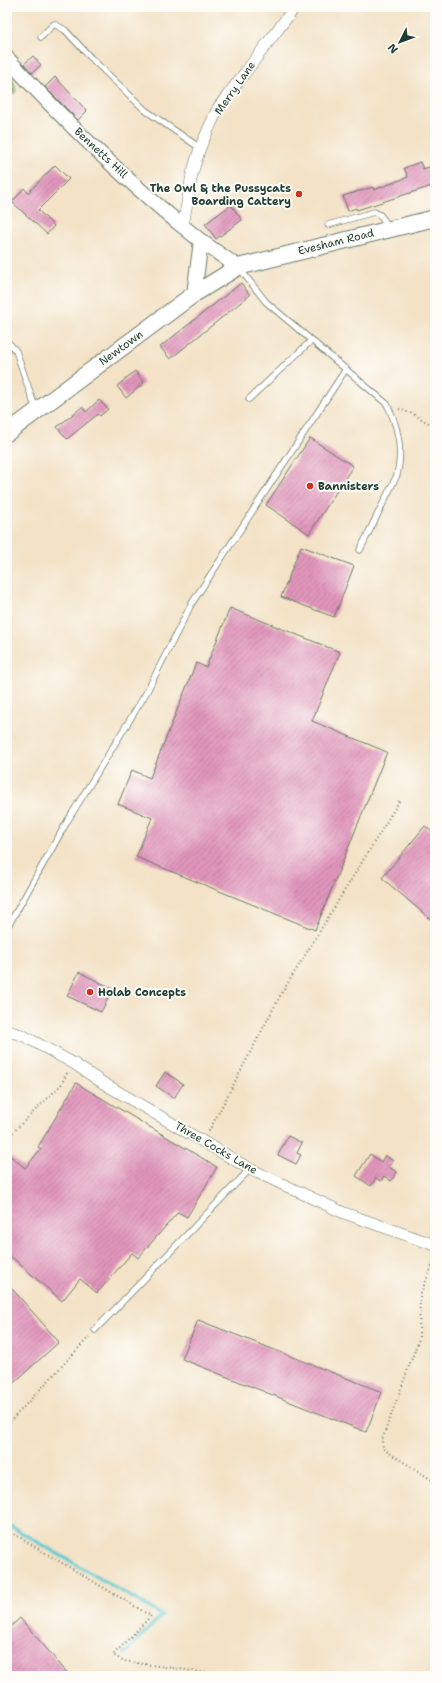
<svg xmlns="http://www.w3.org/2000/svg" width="442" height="1683" font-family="'Shantell Sans',sans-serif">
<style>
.forest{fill:url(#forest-firs);stroke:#4e7249}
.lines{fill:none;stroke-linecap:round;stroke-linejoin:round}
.stream{stroke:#5cc9d1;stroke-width:3.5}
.building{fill:url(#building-hatch)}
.service-casing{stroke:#697767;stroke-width:7}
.minor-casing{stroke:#697767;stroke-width:12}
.tertiary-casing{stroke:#697767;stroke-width:16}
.secondary-casing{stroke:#697767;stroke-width:18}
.path{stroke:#697767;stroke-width:2;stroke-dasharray:1 3;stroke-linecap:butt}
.service{stroke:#fff;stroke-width:5.5}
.minor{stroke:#fff;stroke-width:11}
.tertiary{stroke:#fff;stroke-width:14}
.secondary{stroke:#fff;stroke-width:16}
.poi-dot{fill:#c8321e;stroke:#fdfcf7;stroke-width:1.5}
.labels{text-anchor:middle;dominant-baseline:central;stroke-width:4;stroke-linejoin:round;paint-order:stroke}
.street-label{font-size:11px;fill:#1f3d34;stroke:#fdfcf7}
.poi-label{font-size:11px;font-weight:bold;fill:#1f3d34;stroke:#fdfcf7;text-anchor:start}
</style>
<defs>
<pattern id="forest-firs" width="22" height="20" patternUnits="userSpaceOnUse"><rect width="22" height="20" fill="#7ea65e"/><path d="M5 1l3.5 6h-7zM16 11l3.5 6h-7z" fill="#67884e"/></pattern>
<pattern id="building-hatch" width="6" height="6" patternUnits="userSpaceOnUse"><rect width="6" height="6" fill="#e195bc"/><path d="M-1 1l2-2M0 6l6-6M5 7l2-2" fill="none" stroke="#b67b9a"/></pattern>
</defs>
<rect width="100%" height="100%" fill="#fdfcf7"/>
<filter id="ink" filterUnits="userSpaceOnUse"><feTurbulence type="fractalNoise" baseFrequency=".025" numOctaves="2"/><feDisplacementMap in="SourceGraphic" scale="8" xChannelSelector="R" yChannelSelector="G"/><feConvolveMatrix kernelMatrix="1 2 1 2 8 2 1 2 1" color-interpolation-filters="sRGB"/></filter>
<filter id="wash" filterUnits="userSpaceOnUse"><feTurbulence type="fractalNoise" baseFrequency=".012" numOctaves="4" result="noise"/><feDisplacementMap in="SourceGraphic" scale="16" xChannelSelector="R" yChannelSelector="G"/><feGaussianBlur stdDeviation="0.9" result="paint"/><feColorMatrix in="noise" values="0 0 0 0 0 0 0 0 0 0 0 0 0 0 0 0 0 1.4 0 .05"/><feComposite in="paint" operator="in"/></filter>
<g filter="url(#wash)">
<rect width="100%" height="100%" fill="#f3e2c6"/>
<path class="forest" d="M7,70L13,78L16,92L8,97Z"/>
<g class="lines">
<path class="stream" d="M7,1524L162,1615L124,1654"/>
</g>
<g id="blocks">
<g class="building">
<path d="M33,56L41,65L32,73L24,64Z"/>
<path d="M55,77L87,111L78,120L45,87Z"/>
<path d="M420,162L423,169L435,165V185L357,210L356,208L348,211L343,196L373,187L374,190L408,177L404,168Z"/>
<path d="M55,165L69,179L38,210L54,226L47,234L12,202L24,188L28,193Z"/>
<path d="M231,205L242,220L216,239L205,224Z"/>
<path d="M241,283L250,295L170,359L160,347Z"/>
<path d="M135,371L144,383L126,398L117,386Z"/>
<path d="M99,400L108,409L100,416L98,414L67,439L57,427L82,407L86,412Z"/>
<path d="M310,438L353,466L309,534L266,505Z"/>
<path d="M301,546L354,566L334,617L281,597Z"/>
<path d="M230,608L340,652L312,721L387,752L315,930L136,857L152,818L118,804L132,770L150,778L196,663L206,667Z"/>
<path d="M425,826L435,834V923L382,878Z"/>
<path d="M79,972L113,989L101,1012L67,996Z"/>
<path d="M165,1072L183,1084L174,1098L156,1086Z"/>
<path d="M76,1083L217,1167L187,1217L178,1212L138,1258L132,1253L97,1293L80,1279L62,1301L7,1253V1153L25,1168L41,1149L38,1147Z"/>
<path d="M288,1136L302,1143L297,1153L301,1155L296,1164L278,1155Z"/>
<path d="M370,1154L381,1162L385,1155L393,1161L389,1167L397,1172L391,1181L384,1176L381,1181L376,1178L371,1186L356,1176Z"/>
<path d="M7,1283L59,1342L7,1389Z"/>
<path d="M198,1320L382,1392L366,1432L182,1359Z"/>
<path d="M20,1618L70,1676H7V1630Z"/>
</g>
</g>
</g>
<g filter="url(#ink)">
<use href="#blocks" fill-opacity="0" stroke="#697767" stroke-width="1"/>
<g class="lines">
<g class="service-casing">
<g id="service">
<path d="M41,37L54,24L65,30L91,58L145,110L200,148"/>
<path d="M328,225L374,212L380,215L390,228"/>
<path d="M240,269L266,302L387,404C398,426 403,451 397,475L360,550"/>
<path d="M7,341L16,351L36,410"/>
<path d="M249,399L312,340"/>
<path d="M7,928L68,820L145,695L192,603L346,369"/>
<path d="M95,1330L250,1169"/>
</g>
</g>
<g class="minor-casing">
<g id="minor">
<path d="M183,226L192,174L200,148L218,108L295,7"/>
<path d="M7,1031L22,1035L73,1063L103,1083L250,1169L344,1213L435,1245"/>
</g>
</g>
<g class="tertiary-casing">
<g id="tertiary">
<path d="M7,58C67,124 131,186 201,241L194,294"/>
<path d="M201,241L238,267"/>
</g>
</g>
<g class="secondary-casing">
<path id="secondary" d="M7,433L194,294L238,267L435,218"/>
</g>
<g class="path">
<path d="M399,409L413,414L435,427"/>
<path d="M209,1131L280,996L400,800"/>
<path d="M7,1138L61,1085L67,1073"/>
<path d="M435,1259L420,1295L419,1339L382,1440L383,1449L435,1482"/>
<path d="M7,1425L89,1337"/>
<path d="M7,1530L151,1616L113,1655L124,1661L227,1676"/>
</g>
<use href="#service" class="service"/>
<use href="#minor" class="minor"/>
<use href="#tertiary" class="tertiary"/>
<use href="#secondary" class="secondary"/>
</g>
</g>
<g class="poi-dot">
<circle cx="299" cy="194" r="4"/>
<circle cx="310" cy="486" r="4"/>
<circle cx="90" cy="992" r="4"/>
</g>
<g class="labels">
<g class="street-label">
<text transform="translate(235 88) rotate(-55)">Merry Lane</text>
<text transform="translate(101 153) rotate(43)">Bennetts Hill</text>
<text transform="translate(336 242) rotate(-14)">Evesham Road</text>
<text transform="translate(121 348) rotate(-36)">Newtown</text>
<text transform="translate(216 1148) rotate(30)">Three Cocks Lane</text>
</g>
<g class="poi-label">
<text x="291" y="188" text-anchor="end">The Owl &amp; the Pussycats<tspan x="291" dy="13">Boarding Cattery</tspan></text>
<text x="318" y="486">Bannisters</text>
<text x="98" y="992">Holab Concepts</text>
</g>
</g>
<rect width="442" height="1683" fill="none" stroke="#fdfcf7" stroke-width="24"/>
<g transform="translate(400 42) rotate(228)" stroke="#fdfcf7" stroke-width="3" paint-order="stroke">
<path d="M0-3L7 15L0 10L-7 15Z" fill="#1f3d34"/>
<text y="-6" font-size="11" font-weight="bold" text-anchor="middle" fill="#1f3d34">N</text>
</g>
</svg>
